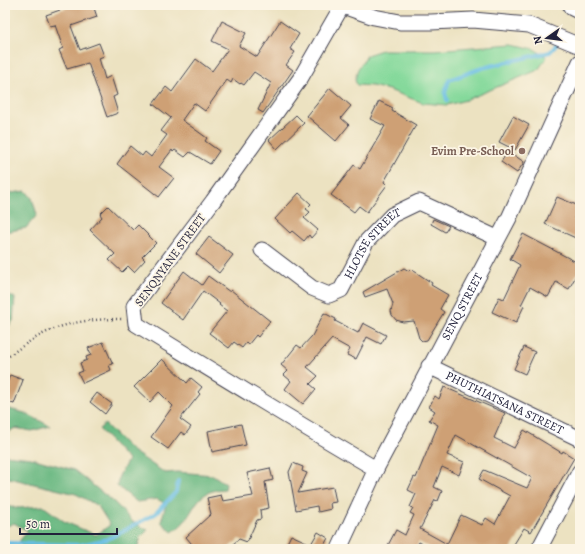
<svg xmlns="http://www.w3.org/2000/svg" width="585" height="554" font-family="Alegreya,serif">
<style>
.green{fill:#85d99b;stroke:#547e6b}
.forest{fill:#6cb983;stroke:#476e5f}
.lines{fill:none;stroke-linecap:round;stroke-linejoin:round}
.stream{stroke:#68bee5;stroke-width:4}
.building{fill:#cea074;fill-rule:evenodd}
.street-casing{stroke:#403f4f;stroke-width:17}
.primary-casing{stroke:#403f4f;stroke-width:24}
.path{stroke:#403f4f;stroke-width:2.5;stroke-dasharray:1 3;stroke-linecap:butt}
.street{stroke:#fff;stroke-width:15}
.primary{stroke:#fff;stroke-width:22}
.education-dot{fill:#8d6e63;stroke:#fcf5e5;stroke-width:1.5}
.labels{text-anchor:middle;dominant-baseline:central;stroke-width:3.5;stroke-linejoin:round;paint-order:stroke}
.education-label{font-size:12px;font-weight:bold;fill:#785e54;stroke:#fcf5e5;text-anchor:end}
.street-label{font-size:12px;fill:#22223b;stroke:#fcf5e5}
</style>
<rect width="100%" height="100%" fill="#fcf5e5"/>
<filter id="ink" filterUnits="userSpaceOnUse"><feTurbulence type="fractalNoise" baseFrequency=".025" numOctaves="2"/><feDisplacementMap in="SourceGraphic" scale="8" xChannelSelector="R" yChannelSelector="G"/><feConvolveMatrix kernelMatrix="1 2 1 2 8 2 1 2 1" color-interpolation-filters="sRGB"/></filter>
<filter id="wash" filterUnits="userSpaceOnUse"><feTurbulence type="fractalNoise" baseFrequency=".012" numOctaves="4" result="noise"/><feDisplacementMap in="SourceGraphic" scale="16" xChannelSelector="R" yChannelSelector="G"/><feGaussianBlur stdDeviation="0.9" result="paint"/><feColorMatrix in="noise" values="0 0 0 0 0 0 0 0 0 0 0 0 0 0 0 0 0 1.4 0 .05"/><feComposite in="paint" operator="in"/></filter>
<g filter="url(#wash)">
<rect width="100%" height="100%" fill="#ece2c1"/>
<path class="green" d="M513,44L534,49L547,57L538,70L466,100L447,105L423,103L389,90L372,86L357,85L355,80L358,69L367,55L382,50H434Z"/>
<g class="forest">
<path d="M26,191L32,198L37,215L26,228L5,232V194Z"/>
<path d="M5,293L15,298L13,321L5,330Z"/>
<path d="M5,408L25,413L50,426L32,431L15,428L5,434Z"/>
<path d="M105,424L131,450L165,473L177,472L213,475L226,484L225,489C190,490 197,518 172,532L161,522L166,504L157,499L137,502L117,486L119,476L128,460L99,429Z"/>
<path d="M5,455L31,458L74,470L115,503L134,523L148,530L141,537L137,549H40L36,547L35,549H22L20,540L28,531L14,523L5,527V506L19,508L43,506L65,522L96,535L110,525L98,506L76,494L5,477Z"/>
</g>
<g class="lines">
<g class="stream">
<path d="M447,100L445,93L449,80L482,68L550,52L559,42"/>
<path d="M5,543L80,545L108,539L155,514L176,492L178,481"/>
</g>
</g>
<g id="blocks">
<g class="building">
<path d="M74,5H93L97,17L71,26L80,50L99,43L104,56L99,58L105,79L111,76L117,95L113,97L118,113L107,117L88,63L67,69L59,50L63,48L55,25L50,26L46,15Z"/>
<path d="M222,21L246,33L239,46L257,57L280,21L299,34L290,49L295,52L286,65L293,70L263,113L258,110L271,83L254,72L244,85L241,83L240,84L233,79L231,83L227,80L205,111L194,103L182,120L207,138L205,141L219,151L210,164L190,152L185,157L175,150L173,152L172,150L159,167L174,178L159,197L117,164L130,146L142,156L145,152L151,157L167,135L161,131L171,118L153,104L166,87L172,92L196,59L212,71L228,49L212,41Z"/>
<path d="M330,88L351,106L341,118L349,125L336,141L307,116Z"/>
<path d="M379,101L393,108L392,111L416,125L384,182L387,185L367,212L359,206L354,212L331,195L354,165L360,169L385,126L370,119Z"/>
<path d="M296,115L304,123L277,149L269,140Z"/>
<path d="M513,116L529,125L515,150L499,142Z"/>
<path d="M508,151L524,162L517,173L501,162Z"/>
<path d="M299,193L311,204L306,209L310,212L304,218L318,230L311,238L309,235L304,241L292,231L290,233L275,219Z"/>
<path d="M557,197L579,206L574,218L580,221V240L545,224Z"/>
<path d="M108,206L133,230L138,225L156,243L142,257L145,260L134,272L128,266L122,272L109,260L115,254L90,230L102,217L100,214Z"/>
<path d="M433,219L449,226L445,232L431,224Z"/>
<path d="M523,234L580,264V268L569,289L556,282L548,297L530,287L521,305L524,306L516,323L492,312L499,297L504,299L520,265L510,259Z"/>
<path d="M209,237L233,255L219,273L196,254Z"/>
<path d="M404,268L409,271L411,269L432,283L431,285L448,295L440,309L444,312L427,340L422,341L419,338L414,321L403,322L396,320L392,315L391,311L393,304L387,289L365,297L363,292Z"/>
<path d="M184,271L202,285L208,276L230,292L231,290L270,321L258,337L256,335L248,345L246,343L242,348L234,342L229,348L209,333L227,311L219,305L220,304L203,291L183,320L161,303Z"/>
<path d="M324,313L336,319L335,321L358,333L363,323L386,335L381,344L367,337L356,359L347,355L350,349L332,339L307,367L318,376L310,384L316,389L303,404L285,389L291,381L284,375L288,371L281,365L297,345L301,348L312,336Z"/>
<path d="M103,342L113,364L109,365L111,370L83,383L78,373L83,371L80,363L87,360L86,357L91,355L88,348Z"/>
<path d="M524,347L535,352L525,374L514,369Z"/>
<path d="M162,359L187,383L191,378L202,387L198,392L200,394L180,419L191,427L185,435L181,432L168,449L151,437L173,406L159,392L150,402L134,387Z"/>
<path d="M10,375L23,380L14,404L5,401V388Z"/>
<path d="M444,387L505,413L494,438L514,448L524,430L562,453L563,451L574,458L531,532L524,528L511,549H432L419,542L415,549H386L396,530L405,535L414,515L410,513L413,508L410,507L416,494L408,490L414,477L416,478L438,425L429,420L435,411L429,407L435,396L439,399ZM456,435L532,478L527,488L484,470L479,479L510,496L495,524L486,518L482,525L461,515L447,544L420,529L435,500L438,501L442,491L434,487L442,467L459,475L464,462L447,455Z"/>
<path d="M97,393L112,404L105,414L90,402Z"/>
<path d="M241,424L246,445L212,452L208,431Z"/>
<path d="M293,463L303,467L302,471L307,473L298,493L333,487L336,502L330,503L331,509L318,512L317,506L296,510L289,472Z"/>
<path d="M270,468L273,480L265,482L269,508L260,510L261,519L257,520L247,542L239,539L227,549H196L186,537L211,514L207,498L221,495L223,501L253,496L247,473Z"/>
<path d="M318,532L328,538L322,549H284L291,535L311,544Z"/>
</g>
</g>
</g>
<g filter="url(#ink)">
<use href="#blocks" fill-opacity="0" stroke="#403f4f" stroke-width="1"/>
<g class="lines">
<g class="street-casing">
<g id="street">
<path d="M340,5L374,17L400,22H431L473,20L529,25L580,46"/>
<path d="M342,6L300,79L213,201L134,306L136,324C216,373 295,422 376,469"/>
<path id="s1" d="M262,250L312,288L329,295L341,290L366,242L392,215L419,202L497,238"/>
<path id="s2" d="M429,366L580,439"/>
<path id="s3" d="M339,549L376,469L509,218L580,62"/>
<path d="M539,549L580,471"/>
</g>
</g>
<g class="primary-casing">
<path id="primary" d="M574,5L580,8"/>
</g>
<path class="path" d="M9,356C48,326 73,319 123,319"/>
<use href="#street" class="street"/>
<use href="#primary" class="primary"/>
</g>
</g>
<circle class="education-dot" cx="522" cy="151" r="4"/>
<g class="labels">
<g class="education-label">
<text x="514" y="151">Evim Pre-School</text>
</g>
<g class="street-label">
<text stroke="none"><textPath href="#s1" startOffset="151">HLOTSE STREET</textPath></text>
<text transform="translate(170 260) rotate(-54)">SENQNYANE STREET</text>
<text stroke="none"><textPath href="#s3" startOffset="272">SENQ STREET</textPath></text>
<text stroke="none"><textPath href="#s2" startOffset="84">PHUTHIATSANA STREET</textPath></text>
</g>
</g>
<rect width="585" height="554" fill="none" stroke="#fcf5e5" stroke-width="20"/>
<g transform="translate(547 38) rotate(256)" stroke="#fcf5e5" stroke-width="3" paint-order="stroke">
<path d="M0-3L7 15L0 10L-7 15Z" fill="#22223b"/>
<text y="-6" font-size="11" font-weight="bold" text-anchor="middle" fill="#22223b">N</text>
</g>
<path d="M20 528v6h97v-6" fill="none" stroke="#22223b" stroke-width="2"/>
<text x="26" y="528" font-size="12" fill="#22223b" stroke="#fcf5e5" stroke-width="3" paint-order="stroke">50 m</text>
</svg>
